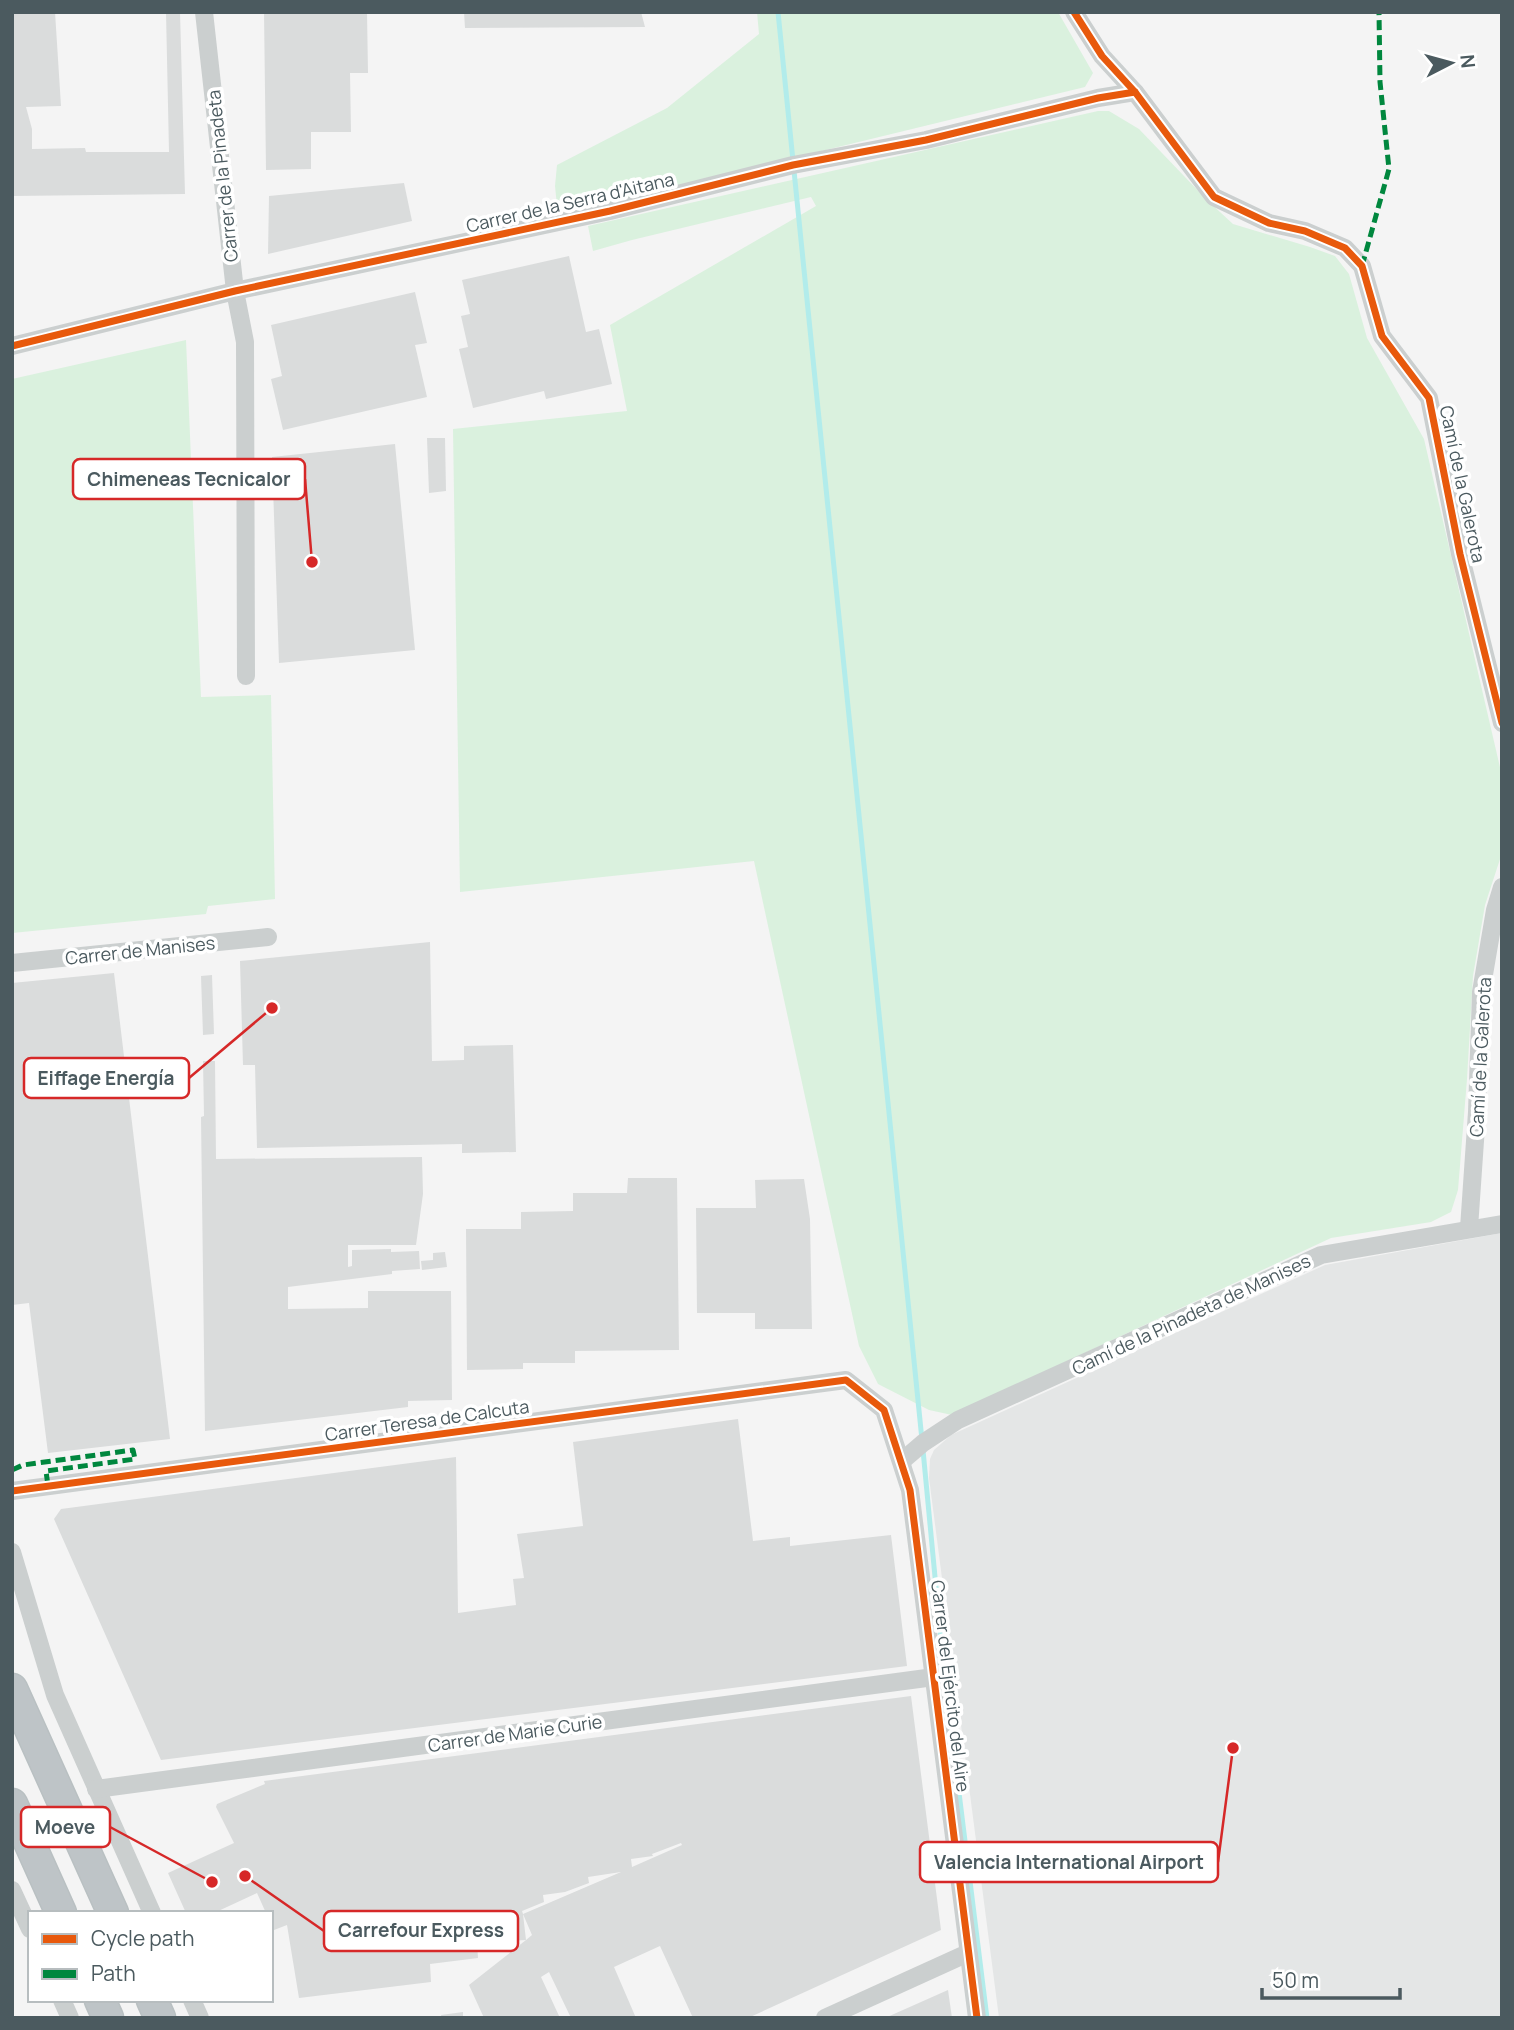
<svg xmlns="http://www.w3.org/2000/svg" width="1514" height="2030" font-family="Manrope,sans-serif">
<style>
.airport{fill:#e4e6e6}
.green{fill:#daf1de}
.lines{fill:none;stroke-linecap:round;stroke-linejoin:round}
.stream{stroke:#b2eceb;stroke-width:5}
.building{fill:#dadcdc;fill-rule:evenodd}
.motorway-casing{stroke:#b9c0c2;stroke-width:33}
.minor{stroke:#cbcfcf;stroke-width:18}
.motorway{stroke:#bec4c7;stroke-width:30}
.quiet{stroke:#00873e;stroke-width:5;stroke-dasharray:10 5;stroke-linecap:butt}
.cycleway-casing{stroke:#fff;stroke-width:11}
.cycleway{stroke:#e8590c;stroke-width:7}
.labels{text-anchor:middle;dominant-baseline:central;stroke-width:7;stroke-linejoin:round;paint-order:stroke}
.street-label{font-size:18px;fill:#4b5a5f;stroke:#fff}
.leader{fill:none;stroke:#d62828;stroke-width:2.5}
.callout-dot{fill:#d62828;stroke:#fff;stroke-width:2.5}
.callout{fill:#fff;stroke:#d62828;stroke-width:2.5}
.callout-label{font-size:19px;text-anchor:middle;font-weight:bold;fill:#4b5a5f}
</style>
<rect width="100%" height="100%" fill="#f4f4f4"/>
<path class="airport" d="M1502,1233V2018H999L929,1478L930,1459L934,1450L951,1435L1325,1265Z"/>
<g class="green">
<path d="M757,12H1058L1093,73L1085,87L607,203L557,206L555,186L557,165L667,108L759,34Z"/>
<path d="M1098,111H1109L1139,129L1207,200L1233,224L1310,247L1335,256L1349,274L1367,338L1424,439L1502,776V853L1485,905L1473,976L1467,1079L1458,1190L1451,1212L1431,1222L1331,1238L952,1415L929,1410L878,1384L859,1346L754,861L460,892L453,429L627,411L610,325L816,206L811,197L632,240L593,251L588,226Z"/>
<path d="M186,340L201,697L271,695L275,899L208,906L206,914L12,933V379Z"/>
</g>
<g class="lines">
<g class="stream">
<path d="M778,12L922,1440"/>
<path d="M923,1450L944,1672L987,2018"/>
</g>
</g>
<g class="building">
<path d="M12,12H55L61,106L26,107L32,129V149L85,148L86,152H169L166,12H180L185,194L12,196Z"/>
<path d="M264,12H367L368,73H350L351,132H311V169L266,170Z"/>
<path d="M464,12H641L645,27L465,28Z"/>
<path d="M404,183L412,221L268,254L269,196Z"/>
<path d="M569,256L586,332L599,329L612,384L546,399L544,391L473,408L459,349L468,347L461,316L470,314L462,280Z"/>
<path d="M415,292L427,343L415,345L427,397L283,430L271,379L282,376L271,325Z"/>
<path d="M427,438H445L446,491L429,493Z"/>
<path d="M395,444L415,650L279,663L272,457Z"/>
<path d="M430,942L432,1061L464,1060V1046L513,1045L516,1152L462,1153V1144L257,1148L255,1065H243L240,961Z"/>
<path d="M114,973L170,1439L48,1453L29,1303L12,1305V983Z"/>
<path d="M212,975L214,1034L203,1035L201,976Z"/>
<path d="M203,1061H215L216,1159L422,1157L423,1194L416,1245H348V1267L352,1266V1250L391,1249V1252L419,1251L420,1269L392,1271V1274L288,1287V1309L368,1308V1291H451L452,1400L408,1401V1407L205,1431L201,1117L204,1116Z"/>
<path d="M628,1178H677L679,1350L575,1351V1363H523V1369L467,1370L466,1229H521V1212L573,1211V1193H627Z"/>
<path d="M804,1179L810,1219L812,1329H755V1313H697L696,1208H756L755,1180Z"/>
<path d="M445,1252L447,1267L422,1270L421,1261L433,1260V1253Z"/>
<path d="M738,1419L753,1541L790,1537V1546L891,1535L907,1666L161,1760L54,1519L61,1509L456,1457L458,1613L516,1605L513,1579L524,1578L517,1534L583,1526L573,1442Z"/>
<path d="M911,1696L941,1930L748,2018H693L660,1946L614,1967L636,2018H571L549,1972L541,1977L560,2018H484L469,1985L526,1940L477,1943L478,1958L430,1964L431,1982L299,1998L287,1925L274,1930L271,1924V1913H266L257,1893L214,1913H186L168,1873L234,1843L216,1807L217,1804L265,1784L264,1781ZM681,1843L682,1845L632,1867L631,1859L653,1856L652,1854ZM621,1872L523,1914L522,1911L544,1902L543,1895L565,1892L589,1883L588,1877ZM523,1914L532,1935L526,1940Z"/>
<path d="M948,1990L952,2018H885Z"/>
<path d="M463,2012V2018H442L441,2015Z"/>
</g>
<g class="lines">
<g class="motorway-casing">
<g id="motorway">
<path d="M12,1689L113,1913"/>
<path d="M12,1804L61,1913"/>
<path d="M100,2000L108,2018"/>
<path d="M152,2000L160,2018"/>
</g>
</g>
<g class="minor">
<path d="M204,12L235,291L245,342L246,676"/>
<path d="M1074,12L1102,56L1135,92L1214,197L1269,223L1305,231L1345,248L1362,266L1382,336L1429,398L1460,554L1502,723"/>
<path d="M12,346L235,291L610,211L793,165L926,140L1098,98L1135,92"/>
<path d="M12,963L268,937"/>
<path d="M1469,1228L1477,1112L1481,992L1495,910L1502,887"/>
<path d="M902,1461L923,1443L958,1420L1321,1255L1502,1224"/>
<path d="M12,1491L846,1380L884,1410L910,1490L977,2018"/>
<path d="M12,1552L55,1695L152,1913"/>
<path d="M96,1789L934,1677"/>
<path d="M12,1890L30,1929"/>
<path d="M62,2000L70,2018"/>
<path d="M192,2000L200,2018"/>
<path d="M825,2018L968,1953"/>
</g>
<use href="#motorway" class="motorway"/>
<g class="quiet">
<path d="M1362,266L1389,169L1380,82L1379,12"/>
<path d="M12,1470L23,1465L133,1450L135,1459L46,1471L48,1486"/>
</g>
<g class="cycleway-casing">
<g id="cycleway">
<path d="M1074,12L1102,56L1135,92L1214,197L1269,223L1305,231L1345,248L1362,266L1382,336L1429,398L1460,554L1502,723"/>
<path d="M12,346L235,291L610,211L793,165L926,140L1098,98L1135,92"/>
<path d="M12,1491L846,1380L884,1410L910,1490L977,2018"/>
</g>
</g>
<use href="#cycleway" class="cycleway"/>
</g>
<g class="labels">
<g class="street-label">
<text transform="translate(222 176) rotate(-96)">Carrer de la Pinadeta</text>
<text transform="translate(570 202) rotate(-13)">Carrer de la Serra d'Aitana</text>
<text transform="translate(1463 484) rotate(78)">Camí de la Galerota</text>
<text transform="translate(140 950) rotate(-6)">Carrer de Manises</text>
<text transform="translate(1480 1057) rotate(-87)">Camí de la Galerota</text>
<text transform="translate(1191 1314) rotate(-25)">Camí de la Pinadeta de Manises</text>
<text transform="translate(427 1420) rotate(-8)">Carrer Teresa de Calcuta</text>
<text transform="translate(951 1686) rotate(83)">Carrer del Ejército del Aire</text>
<text transform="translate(515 1733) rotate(-8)">Carrer de Marie Curie</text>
</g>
</g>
<path class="leader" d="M312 562L305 479M272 1008L189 1078M212 1882L110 1827M1233 1748L1218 1862M245 1876L324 1931"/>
<g class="callout-dot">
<circle cx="312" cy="562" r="7"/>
<circle cx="272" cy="1008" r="7"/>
<circle cx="212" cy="1882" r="7"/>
<circle cx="1233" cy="1748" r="7"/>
<circle cx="245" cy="1876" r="7"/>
</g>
<g class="callout">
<rect x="73" y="459" width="232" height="40" rx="7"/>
<rect x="24" y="1058" width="165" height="40" rx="7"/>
<rect x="21" y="1807" width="89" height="40" rx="7"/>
<rect x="920" y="1842" width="298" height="40" rx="7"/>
<rect x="324" y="1911" width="194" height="40" rx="7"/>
</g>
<g class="callout-label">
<text x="189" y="486">Chimeneas Tecnicalor</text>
<text x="106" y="1085">Eiffage Energía</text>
<text x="65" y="1834">Moeve</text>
<text x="1069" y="1869">Valencia International Airport</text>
<text x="421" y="1937">Carrefour Express</text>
</g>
<rect width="1514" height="2030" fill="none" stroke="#4b5a5f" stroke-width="28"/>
<rect x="28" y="1911" width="245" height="91" fill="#ffffff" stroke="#b7bdbf" stroke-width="2"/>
<rect x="42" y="1934" width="35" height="10" fill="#e8590c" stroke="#b7bdbf" stroke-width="2"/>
<text x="91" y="1946" font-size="21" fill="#4b5a5f">Cycle path</text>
<rect x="42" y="1969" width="35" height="10" fill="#00873e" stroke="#b7bdbf" stroke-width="2"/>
<text x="91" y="1981" font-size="21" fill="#4b5a5f">Path</text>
<g transform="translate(1451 63) rotate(84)" stroke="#ffffff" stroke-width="5" paint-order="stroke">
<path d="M0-5L12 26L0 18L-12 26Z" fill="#4b5a5f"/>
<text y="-10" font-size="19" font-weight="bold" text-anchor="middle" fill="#4b5a5f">N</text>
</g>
<path d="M1262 1988v10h138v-10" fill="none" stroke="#4b5a5f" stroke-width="3.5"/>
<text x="1272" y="1988" font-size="21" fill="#4b5a5f" stroke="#ffffff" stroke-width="5" paint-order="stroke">50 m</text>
</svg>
